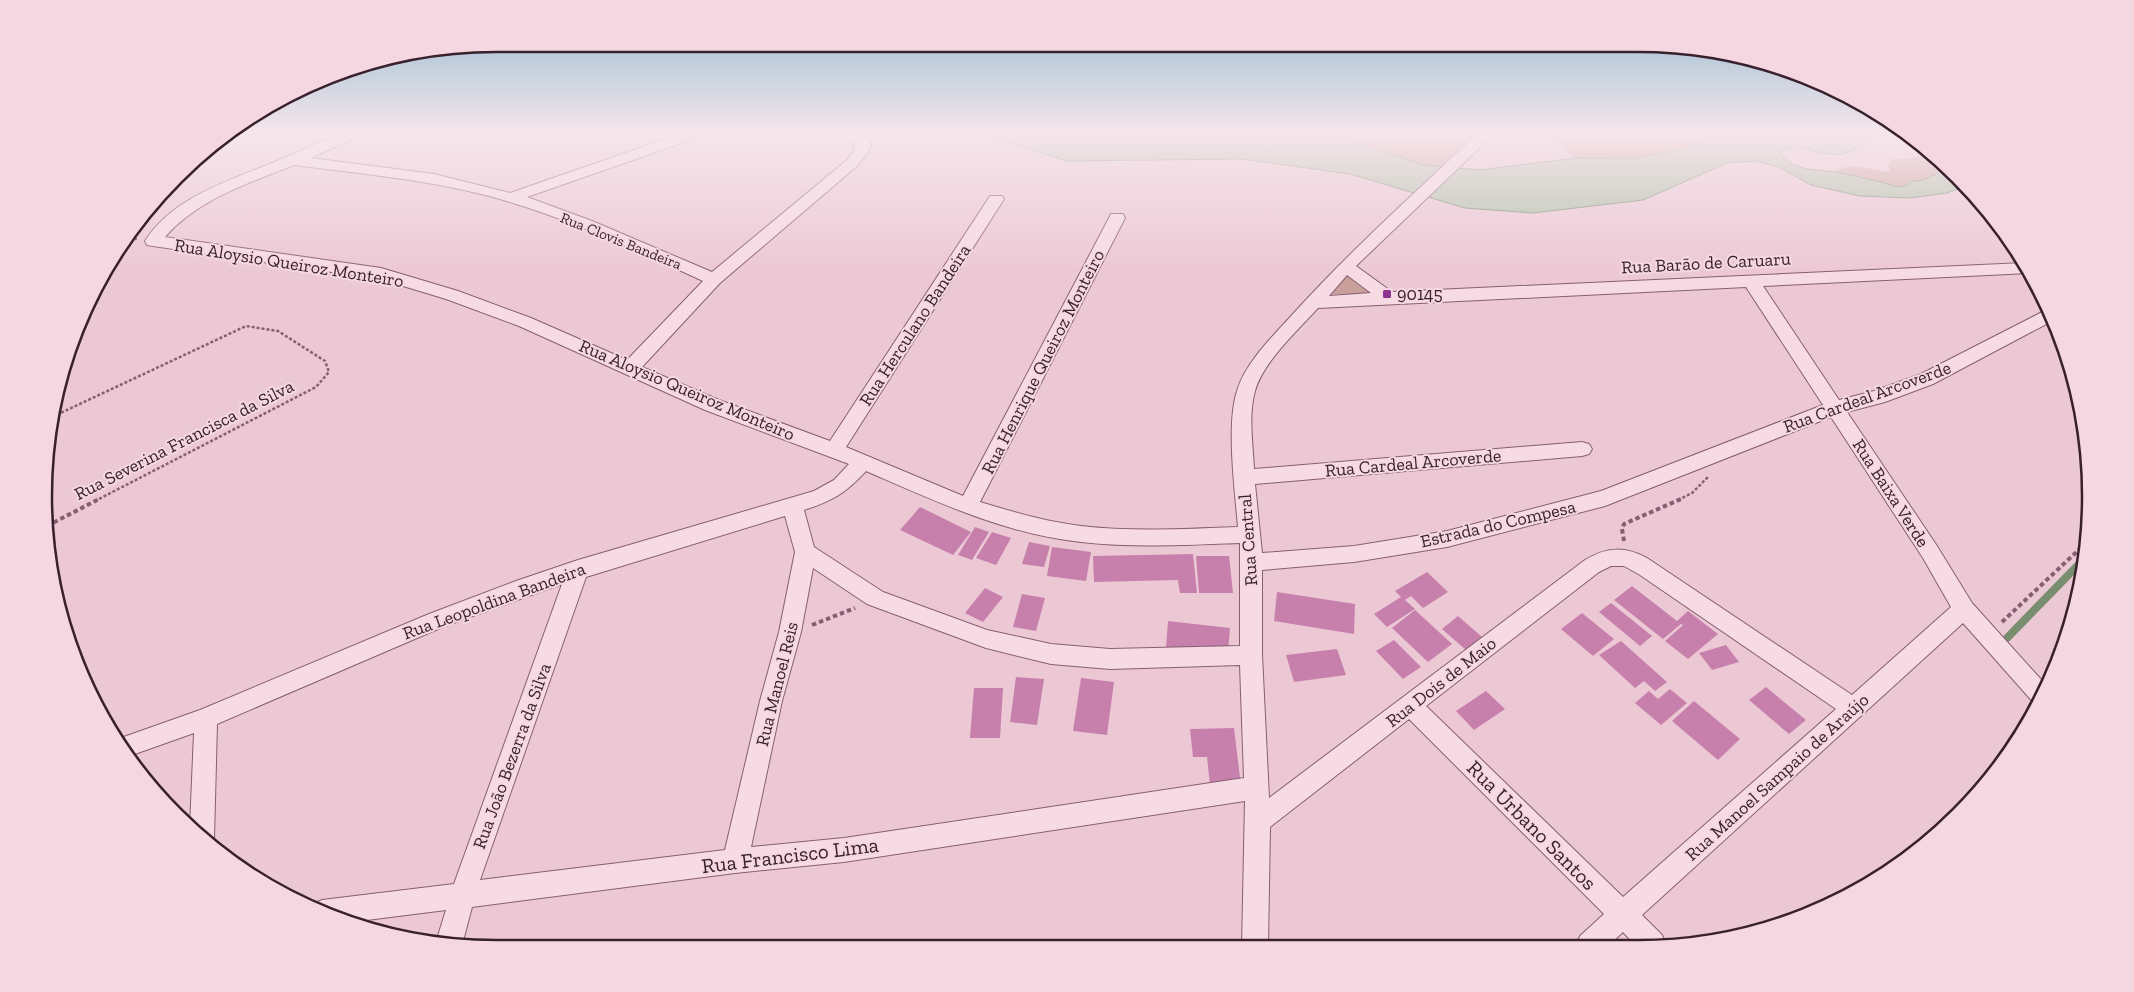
<svg xmlns="http://www.w3.org/2000/svg" width="2134" height="992" font-family="'Zilla Slab',serif">
<style>
.green{fill:#caa09c}
.water{fill:#b0c0a9;stroke:#788e6f}
.lines{fill:none;stroke-linecap:round;stroke-linejoin:round}
.stream{stroke:#788e6f;stroke-width:8}
.building{fill:#c780ac}
.minor-casing{stroke:#875e72;stroke-width:2}
.path-far1{stroke:#875e72;stroke-width:2.5;stroke-dasharray:3 2;stroke-linecap:butt}
.path{stroke:#875e72;stroke-width:4;stroke-dasharray:4.5 3;stroke-linecap:butt}
.minor{fill:#f7dbe4;fill-rule:evenodd}
.poi-dot{fill:#8e3292;stroke:#f4d7e0;stroke-width:2}
.labels{text-anchor:middle;dominant-baseline:central;stroke-width:4;stroke-linejoin:round;paint-order:stroke}
.far-street-label{font-size:15px;fill:#38212d;stroke:#f4d7e0}
.street-label{font-size:18px;fill:#38212d;stroke:#f4d7e0}
.poi-label{font-size:18px;fill:#38212d;stroke:#f4d7e0;text-anchor:start}
.near-street-label{font-size:21px;fill:#38212d;stroke:#f4d7e0}
.rim{fill:none;stroke:#38212d;stroke-width:2.5}
</style>
<rect width="100%" height="100%" fill="#ecc8d4"/>
<g class="green">
<path d="M1341,133H1478L1441,167C1406,164 1372,150 1341,133Z"/>
<path d="M1543,133H1725L1681,149L1632,159L1575,158Z"/>
<path d="M1930,154L1949,169C1934,172 1927,183 1911,181L1906,186L1898,187L1835,172C1848,161 1872,170 1887,172L1890,170L1888,166L1892,159L1914,158Z"/>
<path d="M1349,274L1373,295L1329,294Z"/>
</g>
<path class="water" d="M978,133H1341L1362,144L1423,165L1480,170L1575,158L1632,159L1681,149L1725,133H1896L1872,136L1862,147L1840,155L1820,153L1795,145L1796,149H1789L1780,153C1793,173 1822,169 1841,173C1860,177 1879,181 1898,187L1906,186L1911,181C1927,183 1934,172 1949,169L1966,186L1947,193L1910,198L1860,196L1811,185L1779,167L1756,161L1727,163L1643,200L1533,213L1465,208L1350,174L1242,159L1067,161Z"/>
<g class="lines">
<path class="stream" d="M2007,638L2084,559"/>
</g>
<g class="building">
<path d="M920,507L971,532L953,555L900,530Z"/>
<path d="M975,527L989,532L972,560L958,555Z"/>
<path d="M992,532L1011,538L996,565L976,558Z"/>
<path d="M1029,542L1050,546L1044,567L1022,564Z"/>
<path d="M1052,547L1091,552L1086,581L1047,576Z"/>
<path d="M1193,554L1197,593H1180L1178,580L1094,582L1093,556Z"/>
<path d="M1196,556H1229L1233,593H1199Z"/>
<path d="M1427,572L1448,592L1423,608L1411,596L1405,600L1415,609L1387,627L1374,614L1401,597L1395,591Z"/>
<path d="M1632,586L1677,621L1688,611L1718,634L1688,659L1665,641L1683,625L1681,624L1663,639L1614,600Z"/>
<path d="M985,588L1003,597L983,622L965,613Z"/>
<path d="M1277,592L1355,604L1354,634L1274,621Z"/>
<path d="M1022,594L1045,598L1036,631L1013,627Z"/>
<path d="M1611,603L1652,636L1640,646L1599,612Z"/>
<path d="M1415,610L1452,644L1428,662L1392,628Z"/>
<path d="M1582,613L1614,639L1593,656L1561,629Z"/>
<path d="M1458,616L1482,637L1466,650L1442,629Z"/>
<path d="M1168,621L1230,628L1228,653L1166,647Z"/>
<path d="M1394,640L1421,667L1403,679L1376,651Z"/>
<path d="M1621,641L1667,682L1655,691L1644,681L1635,688L1599,655Z"/>
<path d="M1726,645L1739,662L1712,670L1699,653Z"/>
<path d="M1337,649L1346,675L1294,682L1286,655Z"/>
<path d="M1016,677L1044,679L1037,725L1010,722Z"/>
<path d="M1081,678L1114,682L1107,735L1073,731Z"/>
<path d="M1766,687L1806,720L1789,734L1749,700Z"/>
<path d="M974,688H1003L1000,738H970Z"/>
<path d="M1670,689L1687,703L1661,725L1635,703L1649,691L1658,699Z"/>
<path d="M1486,691L1505,709L1474,730L1456,711Z"/>
<path d="M1694,701L1740,739L1718,760L1672,721Z"/>
<path d="M1234,728L1241,786H1210L1207,757H1193L1190,729Z"/>
</g>
<g class="lines">
<g class="minor-casing">
<path id="minor" d="M341,133H360L358,136L311,158L434,174L510,193L683,133H704L702,136L527,197L592,221L712,272L847,160L854,151L855,144L843,133H862L871,143L869,151L857,166L720,283L642,367L719,400L830,441L990,196H1002L1004,199L846,447L963,496L1109,218L1111,214H1123L1125,218L980,502C1013,512 1047,522 1081,526C1133,532 1186,529 1238,527C1235,491 1226,424 1237,391C1245,363 1273,336 1292,315C1350,251 1415,192 1479,133H1495L1356,266L1392,292L2024,263L2029,273L1763,286L1839,400L1874,391L1921,374L2048,309L2054,320L1933,384L1885,402L1847,412L1937,546L1972,603L2046,685L2036,703L2033,702L1963,623L1642,915L1662,935L1666,944L1635,945L1623,932L1609,945H1576L1580,936L1604,914L1409,719L1270,827L1268,946H1242L1245,801L844,862L735,873L472,907L462,945L436,942L446,910L351,922L323,914L312,907L313,904L322,900L454,884L562,584L445,626L217,724L214,839L212,845L198,836L190,827L194,733L132,755L118,739L200,710L429,614L516,581L578,560L814,491L834,480L849,464L705,410L519,326L446,299L380,279L153,246L147,245L145,241C173,197 231,180 277,161C299,152 320,142 341,133ZM294,165C357,173 420,179 481,194C557,213 631,248 703,281L627,360L531,318L458,291L381,268L165,237C198,199 249,183 294,165ZM1347,275L1371,293L1329,296ZM1746,287L1823,405L1601,491L1447,531L1354,546L1262,553L1255,484L1582,456L1589,454L1592,449L1589,444L1582,442L1254,469C1253,444 1248,416 1255,391C1263,362 1297,331 1318,308ZM1831,417L1923,558L1951,607L1852,695L1647,558C1624,546 1607,547 1585,560L1269,798L1262,655V570L1354,562L1447,547L1605,506ZM866,471C935,501 1005,534 1081,542C1134,548 1187,545 1240,543V646L1110,649L1051,644L987,630L883,592L814,547L804,510C832,501 846,493 866,471ZM785,516L795,552L779,632L760,701L725,850L480,880L586,577ZM1611,566H1624L1640,575L1836,709L1623,897L1426,706L1599,572ZM813,568L867,604L986,648L1051,664L1110,669L1240,665L1244,778L844,838L751,847L782,701L801,632Z"/>
</g>
<g class="path-far1">
<path d="M130,239H137"/>
<path d="M52,417L246,326L278,331L325,361L329,372L316,387L97,500"/>
<path d="M1678,500L1692,493L1709,476"/>
</g>
<g class="path">
<path d="M47,526L99,499"/>
<path d="M1624,541L1622,529L1624,524L1681,499"/>
<path d="M2002,622L2086,543"/>
<path d="M812,625L855,608"/>
</g>
<use href="#minor" class="minor"/>
</g>
<linearGradient id="sky" x2="0" y2="1"><stop stop-color="#91b9cf"/><stop offset="0.49" stop-color="#f6e6ec"/><stop offset="1" stop-color="#f6e6ec" stop-opacity="0"/></linearGradient>
<rect width="2134" height="272" fill="url(#sky)"/>
<rect class="poi-dot" x="1382" y="289" width="10" height="10" rx="2.5"/>
<g class="labels">
<g class="far-street-label">
<text transform="translate(621 241) rotate(22)">Rua Clovis Bandeira</text>
</g>
<g class="street-label">
<text transform="translate(289 263) rotate(9)">Rua Aloysio Queiroz Monteiro</text>
<text transform="translate(1706 263) rotate(-3)">Rua Barão de Caruaru</text>
<text transform="translate(915 325) rotate(-57)">Rua Herculano Bandeira</text>
<text transform="translate(1043 362) rotate(-63)">Rua Henrique Queiroz Monteiro</text>
<text transform="translate(687 390) rotate(23)">Rua Aloysio Queiroz Monteiro</text>
<text transform="translate(1867 397) rotate(-20)">Rua Cardeal Arcoverde</text>
<text transform="translate(184 440) rotate(-27)">Rua Severina Francisca da Silva</text>
<text transform="translate(1413 463) rotate(-5)">Rua Cardeal Arcoverde</text>
<text transform="translate(1891 493) rotate(57)">Rua Baixa Verde</text>
<text transform="translate(1498 524) rotate(-13)">Estrada do Compesa</text>
<text transform="translate(1248 540) rotate(-94)">Rua Central</text>
<text transform="translate(494 601) rotate(-20)">Rua Leopoldina Bandeira</text>
<text transform="translate(1441 682) rotate(-38)">Rua Dois de Maio</text>
<text transform="translate(777 684) rotate(-76)">Rua Manoel Reis</text>
<text transform="translate(512 756) rotate(-70)">Rua João Bezerra da Silva</text>
<text transform="translate(1777 777) rotate(-42)">Rua Manoel Sampaio de Araújo</text>
</g>
<g class="poi-label">
<text x="1397" y="294">90145</text>
</g>
<g class="near-street-label">
<text transform="translate(1532 825) rotate(45)">Rua Urbano Santos</text>
<text transform="translate(790 855) rotate(-7)">Rua Francisco Lima</text>
</g>
</g>
<path d="M0 0H2134V992H0ZM496 52H1638A444 444 0 0 1 2082 496V496A444 444 0 0 1 1638 940H496A444 444 0 0 1 52 496V496A444 444 0 0 1 496 52Z" fill="#f4d7e0" fill-rule="evenodd"/>
<path class="rim" d="M496 52H1638A444 444 0 0 1 2082 496V496A444 444 0 0 1 1638 940H496A444 444 0 0 1 52 496V496A444 444 0 0 1 496 52Z"/>
</svg>
